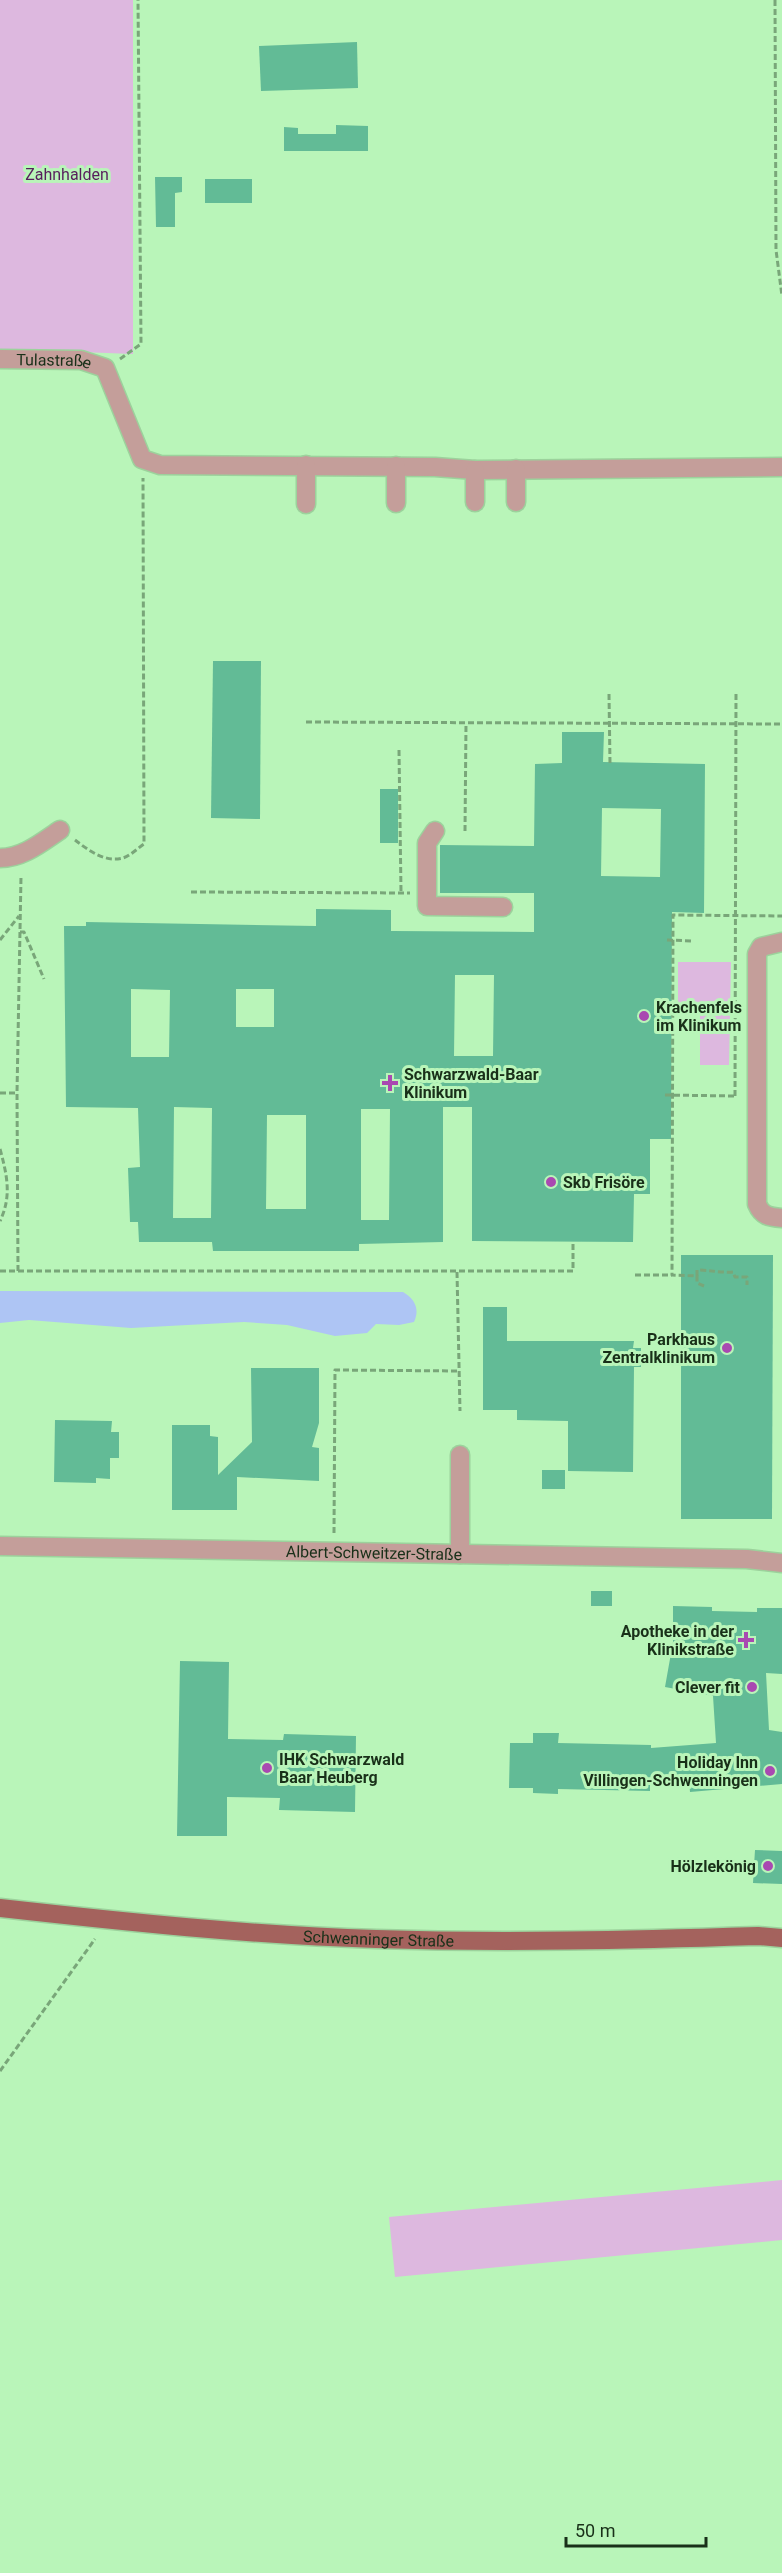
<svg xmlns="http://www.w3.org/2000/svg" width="782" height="2573" font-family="Roboto,sans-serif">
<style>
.green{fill:#ddb8df}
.water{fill:#aec5f4}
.building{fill:#62bb96;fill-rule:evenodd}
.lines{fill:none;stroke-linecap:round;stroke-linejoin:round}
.minor-casing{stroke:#9cd29c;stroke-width:21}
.major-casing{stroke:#9cd29c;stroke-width:21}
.path{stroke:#79a679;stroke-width:3;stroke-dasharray:6 3;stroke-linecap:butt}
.minor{stroke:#c49e9a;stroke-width:18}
.major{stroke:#a4625d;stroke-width:18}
.poi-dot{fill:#a949b1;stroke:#b9f5b9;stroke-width:2}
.labels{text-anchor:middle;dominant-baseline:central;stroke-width:6;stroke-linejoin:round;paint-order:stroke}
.park-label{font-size:16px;fill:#571e5c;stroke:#b9f5b9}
.street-label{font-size:16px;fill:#193019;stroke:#b9f5b9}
.poi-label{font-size:16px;font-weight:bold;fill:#193019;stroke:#b9f5b9;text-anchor:end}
</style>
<rect width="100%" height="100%" fill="#b9f5b9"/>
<g class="green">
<path d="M0,0H133V354L0,349Z"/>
<path d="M678,962H731L729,1065H700V1004L678,1003Z"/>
<path d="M782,2180V2240L395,2277L389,2217Z"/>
</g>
<path class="water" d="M0,1291L403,1292C415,1299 420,1309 414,1322L399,1325L376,1324L367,1333L335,1336L287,1325L244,1322L131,1328L29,1320L0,1323Z"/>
<g class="building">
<path d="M357,42L358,88L261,91L259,46Z"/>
<path d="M336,125L368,126V151H284V127L298,128V134H336Z"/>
<path d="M155,177H182V192L175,193V227H156Z"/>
<rect x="205" y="179" width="47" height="24"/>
<path d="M213,661H261L260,819L211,818Z"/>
<path d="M562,732H604L603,762L705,764L704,913L672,912L671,1139H650V1194H634L633,1242L472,1241V1107H443V1242L359,1244V1251H213L212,1242H139L138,1222H130L128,1168L140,1167L138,1108L66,1107L64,926H86V922L316,926V909L391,910V931L534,932V893H440V845L534,846L535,764L562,763ZM602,808L661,809L660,877L601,876ZM455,975H494L493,1056H454ZM131,989L170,990L169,1057H131ZM236,989H274V1027H236ZM174,1107L212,1108L211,1218H173ZM361,1109H390L389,1220H361ZM267,1115H306V1209H266Z"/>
<rect x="380" y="789" width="18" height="54"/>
<path d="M681,1255H773L772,1519H681Z"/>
<path d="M483,1307H507V1341H634L633,1348H641V1367H634L633,1472L568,1471V1421L517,1420V1410H483Z"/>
<path d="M251,1368H319V1423L312,1447L319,1448V1481L237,1477V1510H172V1425H210V1436L218,1437V1475L252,1442Z"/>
<path d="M55,1420L112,1421L111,1432H119V1458H110V1479L96,1478V1483L54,1482Z"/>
<rect x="542" y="1470" width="23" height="19"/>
<rect x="591" y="1591" width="21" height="15"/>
<path d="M673,1606L712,1607V1611L757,1612V1608H782V1674L766,1673L769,1730L782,1732V1784L690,1792L689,1780L650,1784V1791L558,1789V1794L533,1793V1788H509L510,1743H533V1733H559L558,1743L651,1745V1748L716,1743L713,1696L665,1687L673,1642Z"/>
<path d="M180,1661L229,1662L228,1739L283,1740L284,1734L356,1736L355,1812L279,1810L280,1798L227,1797V1836H177Z"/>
<path d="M755,1850L782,1851V1884L753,1883Z"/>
</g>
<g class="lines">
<g class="minor-casing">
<g id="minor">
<path id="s1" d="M0,359L81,360L105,368L142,459L160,465L435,467L475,470L782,467"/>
<path d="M306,465V504"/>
<path d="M396,466V503"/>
<path d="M475,470V502"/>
<path d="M516,502V469"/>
<path d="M435,831L427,843V906L503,907"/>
<path d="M0,858C23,858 42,842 60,830"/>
<path d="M782,942L761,947L757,954V1204C762,1216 769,1217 782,1218"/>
<path id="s2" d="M0,1546L747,1559L782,1563"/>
<path d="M460,1554V1455"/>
</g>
</g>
<g class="major-casing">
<g id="major">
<path id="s3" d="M0,1908C125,1922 251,1935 376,1939C504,1943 631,1940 758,1936L782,1938"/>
</g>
</g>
<g class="path">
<path d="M775,0L776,250L782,296"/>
<path d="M120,359L141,344L138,0"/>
<path d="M609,694L610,763"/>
<path d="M306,722L782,724"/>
<path d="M399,750L401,892"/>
<path d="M465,831L466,724"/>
<path d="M75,840C88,850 105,863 123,858C130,856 138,848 144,844L143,478"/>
<path d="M191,892L410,893"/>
<path d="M20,932H24L44,979"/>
<path d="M0,940L19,916"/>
<path d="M667,940L692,941"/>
<path d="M700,1006H735"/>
<path d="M0,1093H17"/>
<path d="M665,1095L734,1096"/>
<path d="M735,1096L736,693"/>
<path d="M0,1149C7,1175 12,1196 0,1221"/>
<path d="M0,1271H573V1242"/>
<path d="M18,1271L17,1093L21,876"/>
<path d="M457,1272L460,1411"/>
<path d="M635,1275H672"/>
<path d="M697,1276V1270C710,1270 720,1273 733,1272L735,1277H747V1285"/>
<path d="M704,1286L697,1283V1276L672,1275L673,915L782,916"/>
<path d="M334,1533L335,1370L459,1371"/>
<path d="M0,2071L95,1939"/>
</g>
<use href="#minor" class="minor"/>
<use href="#major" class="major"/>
</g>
<g class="poi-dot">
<circle cx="644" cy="1016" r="6"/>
<path d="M387 1074h6v6h6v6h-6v6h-6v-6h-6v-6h6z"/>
<circle cx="551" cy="1182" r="6"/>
<circle cx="727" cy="1348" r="6"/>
<path d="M743 1631h6v6h6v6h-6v6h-6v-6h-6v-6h6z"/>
<circle cx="752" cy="1687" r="6"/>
<circle cx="267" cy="1768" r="6"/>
<circle cx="770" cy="1771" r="6"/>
<circle cx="768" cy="1866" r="6"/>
</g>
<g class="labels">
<g class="park-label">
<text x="67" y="174">Zahnhalden</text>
</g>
<g class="street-label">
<text stroke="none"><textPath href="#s1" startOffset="54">Tulastraße</textPath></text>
<text stroke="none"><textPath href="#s2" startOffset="374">Albert-Schweitzer-Straße</textPath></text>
<text stroke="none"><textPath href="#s3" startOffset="380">Schwenninger Straße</textPath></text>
</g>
<g class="poi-label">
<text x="656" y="1007" text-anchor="start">Krachenfels<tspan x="656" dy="18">im Klinikum</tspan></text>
<text x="404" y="1074" text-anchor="start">Schwarzwald-Baar<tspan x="404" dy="18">Klinikum</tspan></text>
<text x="563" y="1182" text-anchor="start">Skb Frisöre</text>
<text x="715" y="1339">Parkhaus<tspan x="715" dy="18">Zentralklinikum</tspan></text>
<text x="734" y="1631">Apotheke in der<tspan x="734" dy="18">Klinikstraße</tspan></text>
<text x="740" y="1687">Clever fit</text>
<text x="279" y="1759" text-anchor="start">IHK Schwarzwald<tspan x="279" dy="18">Baar Heuberg</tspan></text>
<text x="758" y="1762">Holiday Inn<tspan x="758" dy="18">Villingen-Schwenningen</tspan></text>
<text x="756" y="1866">Hölzlekönig</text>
</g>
</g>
<path d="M566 2537v9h140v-9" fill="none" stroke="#193019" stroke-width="3"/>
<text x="575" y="2537" font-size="18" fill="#193019" stroke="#b9f5b9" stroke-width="4.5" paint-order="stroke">50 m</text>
</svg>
